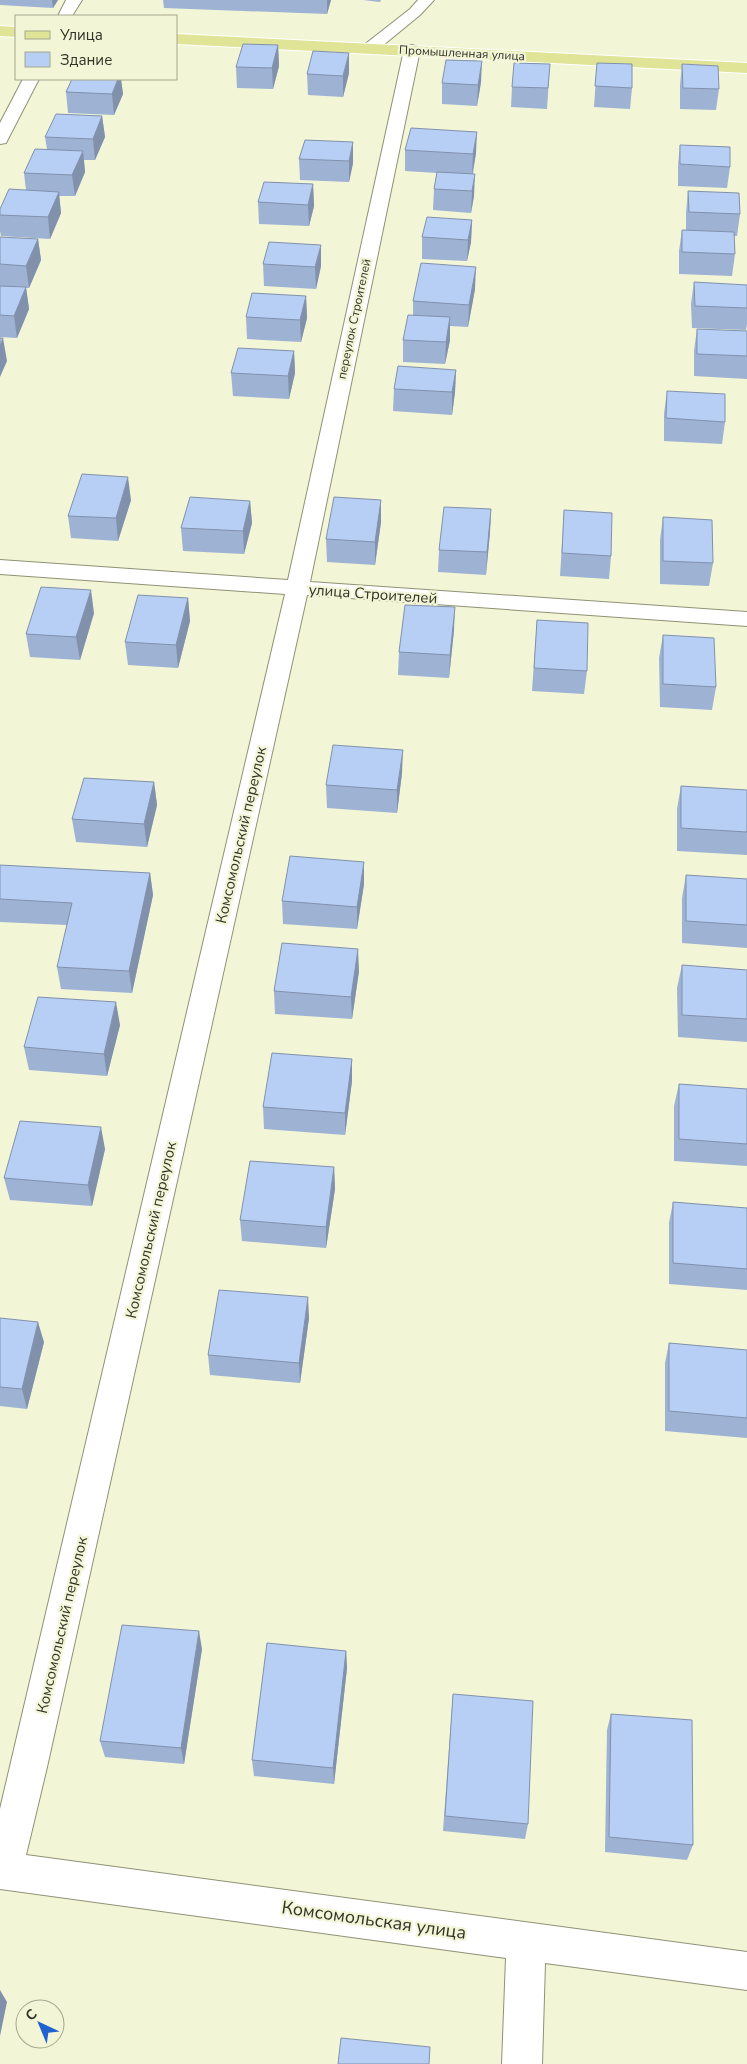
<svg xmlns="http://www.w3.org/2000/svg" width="747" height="2064" font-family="'Nunito Sans',sans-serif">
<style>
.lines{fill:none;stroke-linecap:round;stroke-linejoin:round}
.minor-casing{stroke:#8f9275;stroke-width:2}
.major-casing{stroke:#fff;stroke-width:2}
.minor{fill:#fff;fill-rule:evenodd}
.major{fill:#e0e496;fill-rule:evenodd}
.wall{fill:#9eb2d3}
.shaded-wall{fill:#8191ac}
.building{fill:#b8cff5;stroke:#8191ac}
.labels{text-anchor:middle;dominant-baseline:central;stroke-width:4.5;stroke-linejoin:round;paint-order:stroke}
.far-street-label{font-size:12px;fill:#313327;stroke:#f2f5d6}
.street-label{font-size:15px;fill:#313327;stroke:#f2f5d6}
.near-street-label{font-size:18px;fill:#313327;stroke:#f2f5d6}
</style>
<rect width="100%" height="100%" fill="#f2f5d6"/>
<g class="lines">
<g class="minor-casing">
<g id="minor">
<path d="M66,0H82L72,16H58Z"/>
<path d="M418,0H434L420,15L376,51H364L362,48L364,45L410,9Z"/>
<path d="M412,45L418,47L420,50L310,582L747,612V626L307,595L47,1767L26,1855L747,1952V1990L545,1963L542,2064H502L506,1958L0,1889V1809L285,594L0,574V560L288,580L404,50L406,47Z"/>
<path d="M23,79H39L8,139L6,143L0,144V123Z"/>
</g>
</g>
<g class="major-casing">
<g id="major">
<path d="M0,26L16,27V37L0,36Z"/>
<path d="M176,34L747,63V73L176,44Z"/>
</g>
</g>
<use href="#minor" class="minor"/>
<use href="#major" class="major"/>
</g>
<g class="wall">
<path d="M0,0H58L53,8L0,5Z"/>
<path d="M163,0H331L327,14L164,8Z"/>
<path d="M363,0H381L380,2Z"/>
<path d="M278,45L279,66L273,89L237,88L236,67Z"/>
<path d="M597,63L632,88L630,109L594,107Z"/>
<path d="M550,64L547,109L511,107L512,87Z"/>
<path d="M682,64L719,89L716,110L680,109V85Z"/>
<path d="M349,73L343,97L308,95L307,74Z"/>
<path d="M72,79H123L121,81L123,94L114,115L68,113L66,92Z"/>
<path d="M481,82L477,106L442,104V83Z"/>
<path d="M102,116L105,137L95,160H84L85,172L75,196H59L61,213L50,239L1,236L0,231V209L26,190L24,173L47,149L45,137Z"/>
<path d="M305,140L353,163L349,182L300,180L299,159Z"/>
<path d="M680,145L730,167L727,188L678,186V166Z"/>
<path d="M405,150L476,153L473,174L474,196L471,213L433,210L434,189L437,173L405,171Z"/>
<path d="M313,184L314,206L309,226L259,224L258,202Z"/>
<path d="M688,191L740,214L737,236H734L735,254L732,276L679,274V251L682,230H686V213Z"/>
<path d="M472,220L471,242L467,261L422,259V237Z"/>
<path d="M0,237L38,239L41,260L29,288H26L29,309L17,338L0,337Z"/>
<path d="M263,264L321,266L316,289L264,286Z"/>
<path d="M694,282L747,308V324L746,330L692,328L691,304Z"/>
<path d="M475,289L468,327L450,326V340L445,364L403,362V340L413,315V301Z"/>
<path d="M306,296L307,318L301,342L247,339L246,317Z"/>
<path d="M697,329L747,331V379L694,376V351Z"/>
<path d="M294,351L295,373L289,399L233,396L231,373Z"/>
<path d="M456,370L455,392L452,415L393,411L394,389Z"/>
<path d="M667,391L725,422L722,444L664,441V414Z"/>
<path d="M131,500L118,541L71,538L68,516Z"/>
<path d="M381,500V522L375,565L327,562L326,539Z"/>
<path d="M250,501L252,523L244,554L183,551L181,528Z"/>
<path d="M491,509L490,532L486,575L438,572L439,550Z"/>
<path d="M564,510L611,556L609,579L560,576Z"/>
<path d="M663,517L713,563L709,586L660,584V540Z"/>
<path d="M188,598L190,621L178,668L128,665L125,642Z"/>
<path d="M94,613L80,660L30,657L26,634Z"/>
<path d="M537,620L587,671L584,694L532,691Z"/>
<path d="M454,630L449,678L398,675L399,652Z"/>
<path d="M663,635L716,687L712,710L660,707L659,658Z"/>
<path d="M402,773L397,813L327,808L326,785Z"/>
<path d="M154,782L157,805L147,847L76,842L72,819Z"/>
<path d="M681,786L747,790V855L677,851V809Z"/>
<path d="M0,865L150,873L153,895L132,993L61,989L57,967L67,925L0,922Z"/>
<path d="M686,875L747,879V948L682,943V898Z"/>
<path d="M364,884L357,929L283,924L282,901Z"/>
<path d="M682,965L747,970V1042L678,1037L677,988Z"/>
<path d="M359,971L352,1019L275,1014L274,991Z"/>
<path d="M120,1025L107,1076L29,1070L24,1047Z"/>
<path d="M352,1059V1081L345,1135L264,1129L263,1107Z"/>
<path d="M679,1084L747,1089V1166L674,1161V1106Z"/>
<path d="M105,1149L92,1206L10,1200L4,1178Z"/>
<path d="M334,1167L335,1189L326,1248L242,1241L240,1220Z"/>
<path d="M673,1202L747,1208V1290L669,1284V1223Z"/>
<path d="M0,1318L44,1342L27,1409L0,1406Z"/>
<path d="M309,1318L300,1383L210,1375L208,1355Z"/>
<path d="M669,1343L747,1350V1438L665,1431V1363Z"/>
<path d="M202,1649L184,1764L105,1757L100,1741Z"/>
<path d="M346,1651L347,1668L334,1784L254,1776L252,1760Z"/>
<path d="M453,1694L528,1824L525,1839L443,1831Z"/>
<path d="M611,1714L693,1845L687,1860L605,1852L607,1730Z"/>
</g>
<g class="shaded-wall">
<path d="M52,0H58L53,8Z"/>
<path d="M327,0H331L327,14Z"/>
<path d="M278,45L279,66L273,89L272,68Z"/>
<path d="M349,53V73L343,97V76Z"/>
<path d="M482,61L481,82L477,106L478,85Z"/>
<path d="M118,79H121L123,94L114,115L112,94Z"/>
<path d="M102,116L105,137L95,160L93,139Z"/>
<path d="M477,132L476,153L472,175L473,154Z"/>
<path d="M353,142V163L349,182V161Z"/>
<path d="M83,151L85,172L75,196L72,175Z"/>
<path d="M475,174L474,196L471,213L472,191Z"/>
<path d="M313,184L314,206L309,226L308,205Z"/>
<path d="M59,192L61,213L50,239L48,217Z"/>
<path d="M472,220L471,242L467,261L468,240Z"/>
<path d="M38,239L41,260L29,288L26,266Z"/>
<path d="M321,245V266L316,289L315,267Z"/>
<path d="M476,267L475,289L468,327L469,305Z"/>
<path d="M26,287L29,309L17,338L14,316Z"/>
<path d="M306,296L307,318L301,342L300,320Z"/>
<path d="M450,317V340L445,364L446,342Z"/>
<path d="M3,338L7,361L0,377V346Z"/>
<path d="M294,351L295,373L289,399L288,376Z"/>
<path d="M456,370L455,392L452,415V392Z"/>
<path d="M128,477L131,500L118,541L116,518Z"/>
<path d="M381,500V522L375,565V542Z"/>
<path d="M250,501L252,523L244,554L243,531Z"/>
<path d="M491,509L490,532L486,575L487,552Z"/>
<path d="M91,590L94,613L80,660L76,637Z"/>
<path d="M188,598L190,621L178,668L176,645Z"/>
<path d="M455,607L454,630L449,678L450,655Z"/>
<path d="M403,750L402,773L397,813V790Z"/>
<path d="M154,782L157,805L147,847L144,824Z"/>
<path d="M364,862V884L357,929V907Z"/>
<path d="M150,873L153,895L132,993L129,971Z"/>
<path d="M358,949L359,971L352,1019L351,997Z"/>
<path d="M116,1002L120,1025L107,1076L104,1054Z"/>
<path d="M352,1059V1081L345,1135V1113Z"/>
<path d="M101,1127L105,1149L92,1206L88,1185Z"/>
<path d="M334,1167L335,1189L326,1248V1227Z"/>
<path d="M308,1297L309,1318L300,1383L299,1363Z"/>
<path d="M38,1322L44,1342L27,1409L22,1389Z"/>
<path d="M199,1631L202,1649L184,1764L181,1748Z"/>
<path d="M346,1651L347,1668L334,1784L333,1768Z"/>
<path d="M0,1990L7,2002L0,2036Z"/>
</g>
<g class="building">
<path d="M243,44L278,45L272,68L236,67Z"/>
<path d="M313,51L349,53L343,76L307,74Z"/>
<path d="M446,60L482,61L478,85L442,83Z"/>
<path d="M514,63L550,64L548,88L512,87Z"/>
<path d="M597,63L632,64V88L595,86Z"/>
<path d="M682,64L718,66L719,89L683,88Z"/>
<path d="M72,79H118L112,94L66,92Z"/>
<path d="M56,114L102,116L93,139L45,137Z"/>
<path d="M411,128L477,132L473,154L405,150Z"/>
<path d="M305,140L353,142L349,161L299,159Z"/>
<path d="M680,145L730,147V167L680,164Z"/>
<path d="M35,149L83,151L72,175L24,173Z"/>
<path d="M437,172L475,174L472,191L434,189Z"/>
<path d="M264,182L313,184L308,205L258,202Z"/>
<path d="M9,189L59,192L48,217L0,215V209Z"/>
<path d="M688,191L739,193L740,214L689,212Z"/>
<path d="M427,217L472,220L468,240L422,237Z"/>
<path d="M682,230L734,232L735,254L682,252Z"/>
<path d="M0,237L38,239L26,266L0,264Z"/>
<path d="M269,242L321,245L315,267L263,264Z"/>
<path d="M421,263L476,267L469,305L413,301Z"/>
<path d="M694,282L747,285V308L695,306Z"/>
<path d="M0,286L26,287L14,316L0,315Z"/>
<path d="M252,293L306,296L300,320L246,317Z"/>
<path d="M408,315L450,317L446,342L403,340Z"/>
<path d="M697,329L747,331V356L697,354Z"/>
<path d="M0,338H3L0,346Z"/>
<path d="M238,348L294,351L288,376L231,373Z"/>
<path d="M398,366L456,370L452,392L394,389Z"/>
<path d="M667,391L725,394V422L666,418Z"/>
<path d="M82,474L128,477L116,518L68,516Z"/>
<path d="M190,497L250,501L243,531L181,528Z"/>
<path d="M334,497L381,500L375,542L326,539Z"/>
<path d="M444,507L491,509L487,552L439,550Z"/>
<path d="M564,510L612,513L611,556L562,553Z"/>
<path d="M663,517L712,520L713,563L663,561Z"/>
<path d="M41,587L91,590L76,637L26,634Z"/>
<path d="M138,595L188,598L176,645L125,642Z"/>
<path d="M405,605L455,607L450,655L399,652Z"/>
<path d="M537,620L588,623L587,671L534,668Z"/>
<path d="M663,635L714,638L716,687L663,684Z"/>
<path d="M333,745L403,750L397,790L326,785Z"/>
<path d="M84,778L154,782L144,824L72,819Z"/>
<path d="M681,786L747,790V832L681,828Z"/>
<path d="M290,856L364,862L357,907L282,901Z"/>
<path d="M0,865L150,873L129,971L57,967L72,903L0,899Z"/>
<path d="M686,875L747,879V925L686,921Z"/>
<path d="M282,943L358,949L351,997L274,991Z"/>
<path d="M682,965L747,970V1019L682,1015Z"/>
<path d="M38,997L116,1002L104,1054L24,1047Z"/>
<path d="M272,1053L352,1059L345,1113L263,1107Z"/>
<path d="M679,1084L747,1089V1144L679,1139Z"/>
<path d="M20,1121L101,1127L88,1185L4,1178Z"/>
<path d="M250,1161L334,1167L326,1227L240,1220Z"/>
<path d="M673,1202L747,1208V1269L673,1263Z"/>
<path d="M219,1290L308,1297L299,1363L208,1355Z"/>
<path d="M0,1318L38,1322L22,1389L0,1387Z"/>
<path d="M669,1343L747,1350V1418L669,1411Z"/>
<path d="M122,1625L199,1631L181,1748L100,1741Z"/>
<path d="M267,1643L346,1651L333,1768L252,1760Z"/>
<path d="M453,1694L533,1701L528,1824L445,1816Z"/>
<path d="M611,1714L692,1720L693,1845L609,1837Z"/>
<path d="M341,2038L430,2047L429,2064H338Z"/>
</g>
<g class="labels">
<g class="far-street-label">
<text transform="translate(462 53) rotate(3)">Промышленная улица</text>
<text transform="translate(354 319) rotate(-78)">переулок Строителей</text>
</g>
<g class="street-label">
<text transform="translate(373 594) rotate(4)">улица Строителей</text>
<text transform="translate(241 835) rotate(-77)">Комсомольский переулок</text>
<text transform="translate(151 1230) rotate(-77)">Комсомольский переулок</text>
<text transform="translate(62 1625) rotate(-77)">Комсомольский переулок</text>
</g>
<g class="near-street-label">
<text transform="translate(374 1920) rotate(8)">Комсомольская улица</text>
</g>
</g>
<rect x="15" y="15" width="162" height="65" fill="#f2f5d6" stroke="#a5a790"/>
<rect x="25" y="31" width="25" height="8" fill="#e0e496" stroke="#a5a790"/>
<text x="60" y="40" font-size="15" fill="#313327">Улица</text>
<rect x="25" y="52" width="25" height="15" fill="#b8cff5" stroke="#a5a790"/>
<text x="60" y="65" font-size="15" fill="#313327">Здание</text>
<g transform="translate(40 2024) rotate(316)"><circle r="24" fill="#f2f5d6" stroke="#a5a790"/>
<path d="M0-4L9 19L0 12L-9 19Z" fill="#2062ce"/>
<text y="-8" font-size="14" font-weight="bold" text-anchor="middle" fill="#313327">С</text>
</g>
</svg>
